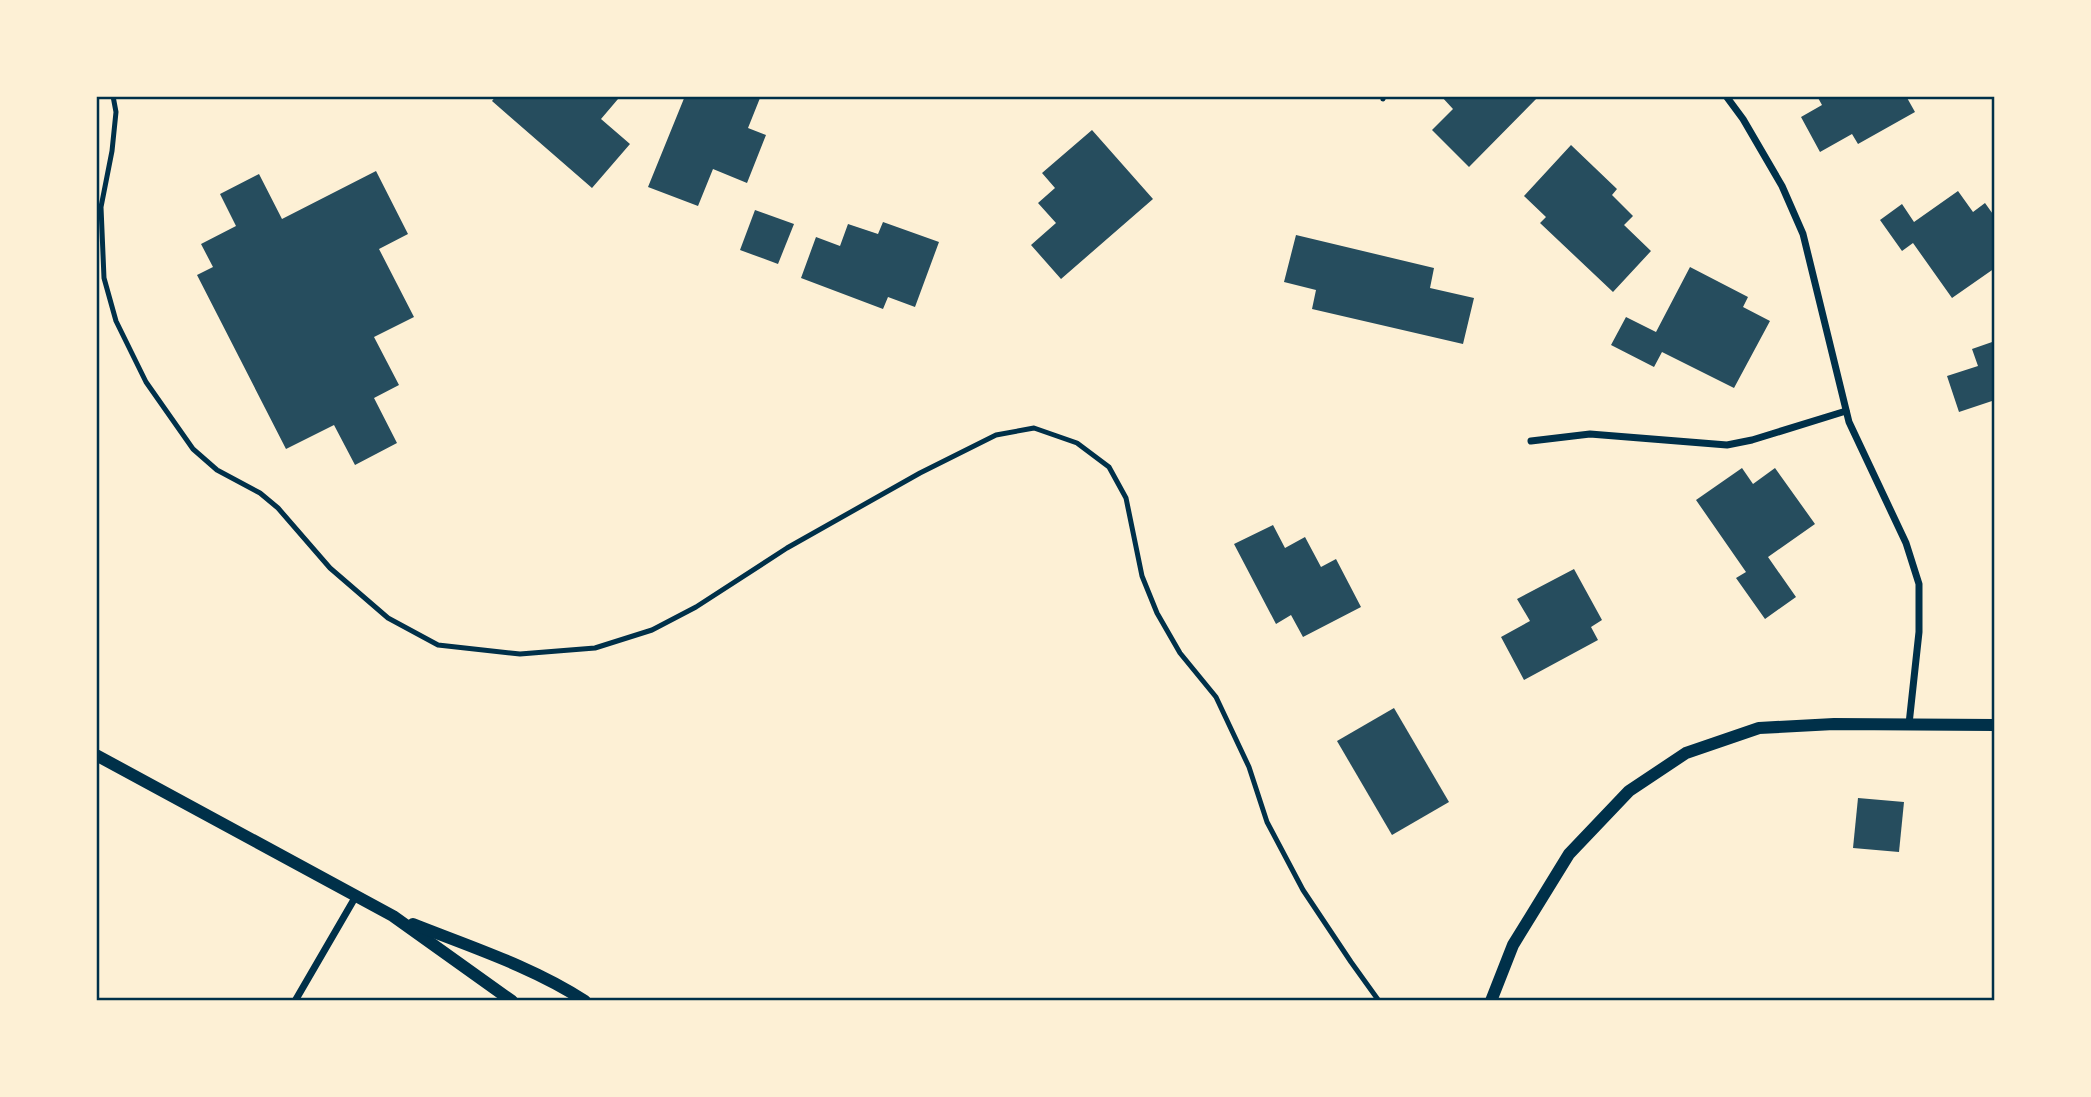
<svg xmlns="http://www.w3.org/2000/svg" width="2091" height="1097" font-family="Quicksand,sans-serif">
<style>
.building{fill:#264d5e}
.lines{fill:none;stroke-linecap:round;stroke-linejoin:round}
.service{stroke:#003049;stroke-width:5}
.minor{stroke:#003049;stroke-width:7}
.tertiary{stroke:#003049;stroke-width:12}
.neatline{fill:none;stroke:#003049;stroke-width:2.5}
</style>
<rect width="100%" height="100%" fill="#fdf0d5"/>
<g class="building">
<path d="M496,96H615L618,99L601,119L630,144L592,188L492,101Z"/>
<path d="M685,96H755L760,98L748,128L766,135L747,183L713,169L698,206L648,187Z"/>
<path d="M1441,96H1539L1469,167L1432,130L1453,109Z"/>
<path d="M1817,96H1906L1915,112L1858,144L1852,134L1820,152L1801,117L1822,105Z"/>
<path d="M1092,130L1153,199L1061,279L1031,245L1056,223L1038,203L1055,188L1042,173Z"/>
<path d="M1571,145L1617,189L1612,195L1633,216L1624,225L1651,251L1613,292L1540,223L1546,217L1524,196Z"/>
<path d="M376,171L408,234L379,249L414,317L374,337L399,385L374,398L397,443L355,465L334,425L286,449L197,275L213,267L201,244L236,226L220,194L259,174L282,219Z"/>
<path d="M1958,191L1973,212L1985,203L1995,217V268L1952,298L1913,243L1902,251L1880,220L1902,204L1914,222Z"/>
<path d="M755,210L794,224L778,264L740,250Z"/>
<path d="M883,222L939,242L915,307L888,297L883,309L801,278L816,237L840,246L848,224L878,234Z"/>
<path d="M1296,235L1434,268L1430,288L1474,298L1463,344L1312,309L1316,290L1284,282Z"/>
<path d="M1690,267L1748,297L1743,307L1770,321L1734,388L1662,352L1654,367L1611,345L1626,317L1656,332Z"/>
<path d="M1995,341V400L1959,412L1947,376L1978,366L1972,349Z"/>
<path d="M1742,468L1753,484L1775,468L1815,524L1768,557L1796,597L1765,619L1736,578L1746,572L1696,500Z"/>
<path d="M1273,525L1285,548L1305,537L1321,567L1336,559L1361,607L1303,637L1291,615L1276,624L1234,544Z"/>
<path d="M1574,569L1602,620L1591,627L1598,640L1524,680L1501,637L1530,621L1517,599Z"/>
<path d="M1394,708L1449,802L1392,835L1337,741Z"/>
<path d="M1858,798L1904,802L1899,852L1853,848Z"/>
</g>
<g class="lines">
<g class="service">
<path d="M113,96L116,112L112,151L101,207L104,278L116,321L146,382L193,449L217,470L260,493L278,508L330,568L388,618L438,645L520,654L595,648L652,630L696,607L787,548L920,473L996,435L1034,428L1077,443L1109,467L1126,498L1142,576L1157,613L1180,653L1216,697L1249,767L1267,822L1303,890L1351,962L1379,1001"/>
<path d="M1383,99L1384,96"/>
</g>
<g class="minor">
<path d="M1726,96L1743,119L1782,186L1803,234L1849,422L1906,543L1919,584V632L1909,724"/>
<path d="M1531,441L1590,434L1727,445L1752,440L1846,411"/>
<path d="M295,1001L356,896"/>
</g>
<g class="tertiary">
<path d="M96,755L393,916L512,1001"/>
<path d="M413,924C471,947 533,967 585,1001"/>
<path d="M1491,1001L1513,945L1569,854L1629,791L1686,753L1759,728L1834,724L1995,725"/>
</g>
</g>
<rect width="2091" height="1097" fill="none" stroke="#fdf0d5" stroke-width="196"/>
<rect x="98" y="98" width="1895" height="901" class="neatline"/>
</svg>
